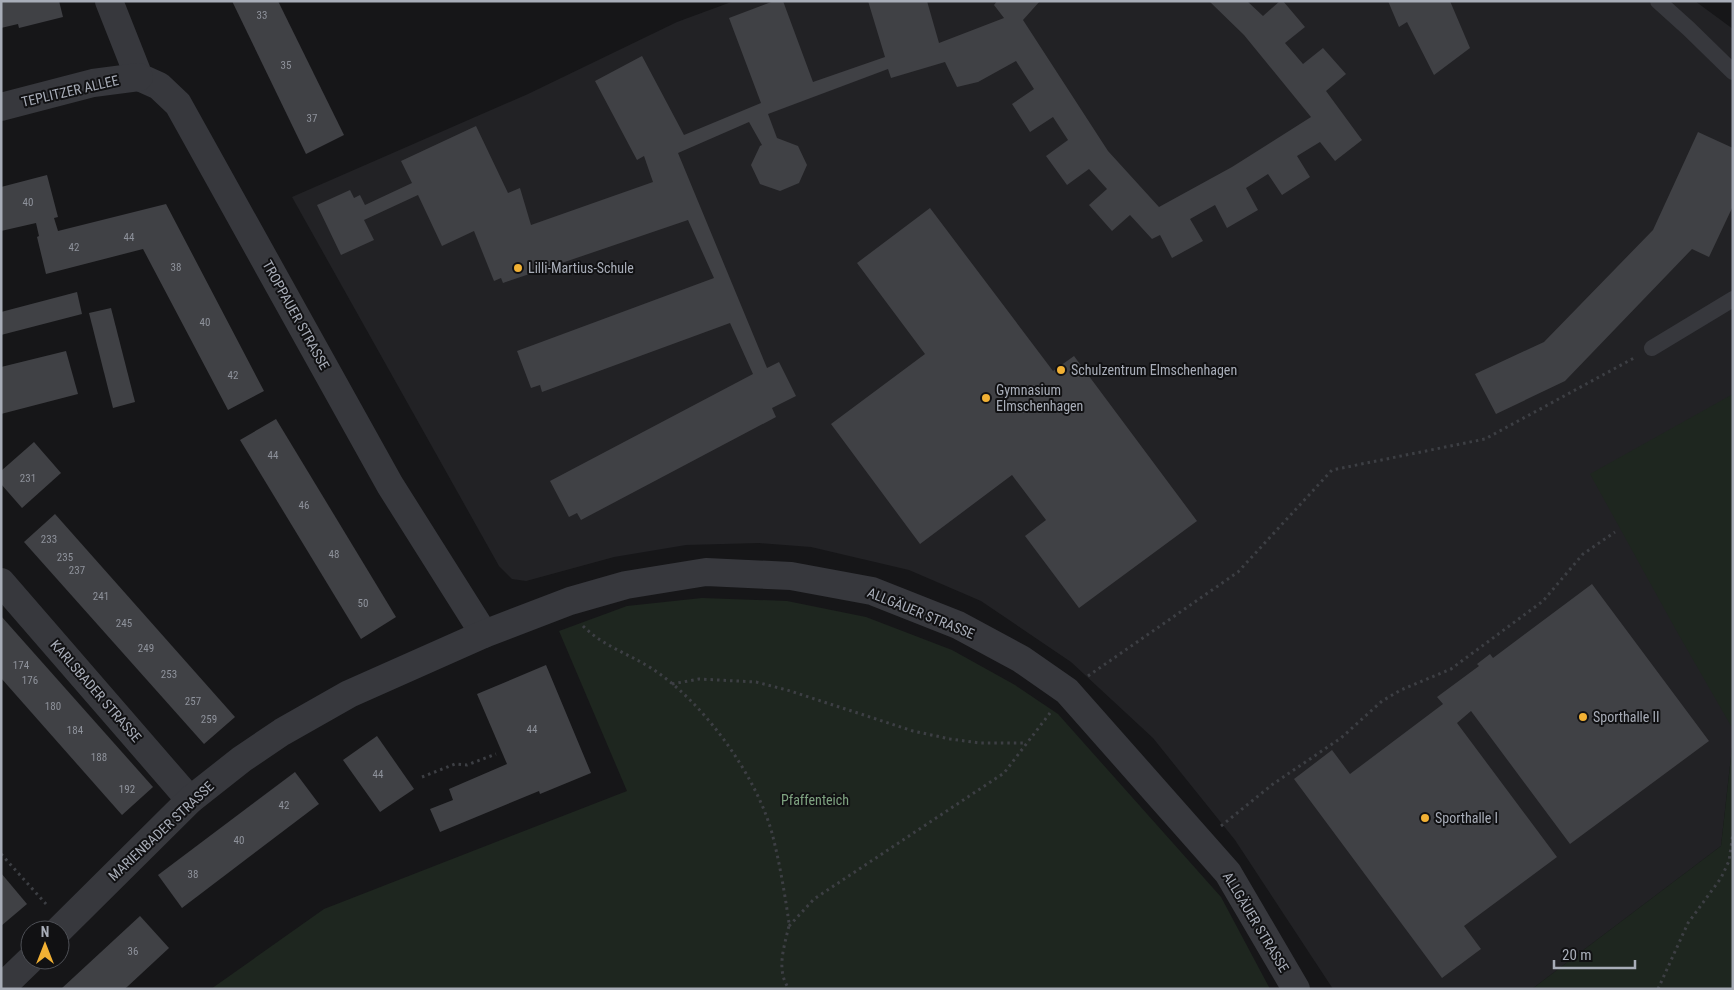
<svg xmlns="http://www.w3.org/2000/svg" width="1734" height="990" font-family="'Roboto Condensed',sans-serif">
<style>
.built{fill:#222225}
.green{fill:#1e261f}
.building{fill:#404145}
.lines{fill:none;stroke-linecap:round;stroke-linejoin:round}
.path{stroke:#3d3f44;stroke-width:3;stroke-dasharray:2.5 4;stroke-linecap:butt}
.service{stroke:#37383d;stroke-width:16}
.minor{stroke:#37383d;stroke-width:28}
.poi-dot{fill:#f2b134;stroke:#111113;stroke-width:2}
.labels{text-anchor:middle;dominant-baseline:central;stroke-width:4;stroke-linejoin:round;paint-order:stroke}
.number-label{font-size:11px;fill:#8e929b}
.street-label{font-size:14px;fill:#a8adb8;stroke:#111113}
.poi-label{font-size:14px;fill:#a8adb8;stroke:#111113;text-anchor:start}
.park-label{font-size:14px;fill:#7fa381;stroke:#111113}
</style>
<rect width="100%" height="100%" fill="#161618"/>
<path class="built" d="M734,1H1695L1733,29V739L1721,846L1532,989H1333L1235,840L1153,738L1071,662L981,601L909,570L811,547L759,543L686,545L614,557L526,581L512,579L499,566L292,197L528,94L677,22Z"/>
<g class="green">
<path d="M1733,394V725L1731,726L1676,630L1590,474Z"/>
<path d="M702,598L787,601L866,617L952,650L1015,685L1058,714L1221,897L1270,989H211L324,909L627,791L559,631L627,606Z"/>
<path d="M1733,739V989H1532L1721,846Z"/>
</g>
<g class="building">
<path d="M1,1H59L63,17L19,28L18,24L1,28Z"/>
<path d="M232,1H278L344,135L306,154Z"/>
<path d="M774,1H783L813,82L885,57L868,1H927L939,43L1004,18L994,5L997,1H1040L1023,20L1108,151L1159,207L1232,167L1311,117L1244,35L1209,1H1247L1263,16L1280,1H1283L1305,27L1285,43L1303,64L1323,48L1346,74L1326,91L1362,140L1335,161L1320,142L1297,156L1310,177L1282,195L1268,174L1246,188L1258,210L1227,228L1215,205L1190,219L1203,241L1172,258L1160,235L1152,239L1130,215L1112,231L1089,205L1107,189L1089,169L1067,185L1046,156L1068,140L1053,117L1030,132L1012,104L1034,89L1016,61L978,82L957,87L945,62L891,78L888,69L768,114L777,138L798,146L807,165L799,183L780,191L760,184L751,165L760,146L762,145L749,122L678,153L767,368L779,362L796,396L772,408L776,417L581,520L577,513L569,517L550,481L753,374L730,323L542,392L540,385L531,388L517,351L714,278L688,220L503,283L501,278L494,281L474,231L442,246L418,195L364,220L374,240L341,255L317,205L350,190L354,198L360,195L365,205L412,183L401,161L476,126L508,193L520,188L531,225L653,182L644,156L637,160L595,81L642,56L684,135L761,103L729,18Z"/>
<path d="M1388,1H1450L1470,48L1434,75L1407,22L1399,27Z"/>
<path d="M1698,132L1733,148V206L1709,257L1692,249L1565,381L1496,414L1475,374L1544,342L1653,230Z"/>
<path d="M47,175L58,217L54,218L58,231L166,204L264,391L228,410L143,249L46,274L37,237L39,236L36,223L1,231V187Z"/>
<path d="M930,208L1053,371L1074,356L1197,521L1079,608L1025,536L1046,520L1012,475L920,544L831,424L925,354L857,263Z"/>
<path d="M77,292L82,314L1,335V312Z"/>
<path d="M111,308L135,402L113,408L89,313Z"/>
<path d="M66,351L78,394L1,414V367Z"/>
<path d="M276,419L396,617L361,639L240,440Z"/>
<path d="M34,442L61,473L22,508L1,484V471Z"/>
<path d="M55,514L235,717L204,744L24,542Z"/>
<path d="M1592,584L1709,741L1570,844L1471,711L1457,723L1557,857L1464,926L1481,949L1442,978L1294,779L1332,750L1350,774L1443,704L1437,697L1479,666L1477,664L1490,654L1493,658Z"/>
<path d="M1,616L153,787L122,815L1,678Z"/>
<path d="M546,665L591,773L540,794L539,791L440,832L430,809L453,800L449,789L507,764L477,694Z"/>
<path d="M377,736L414,789L380,812L343,760Z"/>
<path d="M295,772L319,804L182,908L158,875Z"/>
<path d="M1,873L27,904L1,926Z"/>
<path d="M140,916L169,948L127,987L124,989H61Z"/>
</g>
<g class="lines">
<g class="path">
<path d="M583,626C603,646 627,653 651,668C703,701 758,777 773,837C780,865 785,895 789,923C789,928 787,933 786,938C782,955 778,973 789,989"/>
<path d="M1088,676L1238,572L1332,470L1485,439L1634,358"/>
<path d="M672,684L699,679L756,682L787,690L913,731L950,739L980,743H1026"/>
<path d="M422,777L455,764L467,765L496,754"/>
<path d="M1221,826L1273,784L1341,738L1382,701L1401,690L1451,669L1543,601L1583,554L1615,532"/>
<path d="M1,854L46,904"/>
<path d="M789,926L814,899L1004,773L1050,713"/>
<path d="M1658,989L1688,923L1721,878L1729,861L1733,833"/>
</g>
<g class="service">
<path d="M1658,1L1689,29L1733,72"/>
<path d="M1652,348L1733,299"/>
</g>
<g class="minor">
<path d="M109,1L139,77L159,86L178,104L390,485L484,634"/>
<path d="M1,107L93,83L139,77"/>
<path d="M1,582L190,800"/>
<path d="M59,930L190,800L242,759L282,732L349,694L484,634L570,601L626,585L706,572L791,576L872,591L958,625L1021,659L1067,691L1228,873L1296,989"/>
<path d="M1,988L30,960"/>
</g>
</g>
<g class="poi-dot">
<circle cx="518" cy="268" r="5"/>
<circle cx="1061" cy="370" r="5"/>
<circle cx="986" cy="398" r="5"/>
<circle cx="1583" cy="717" r="5"/>
<circle cx="1425" cy="818" r="5"/>
</g>
<g class="labels">
<g class="number-label">
<text x="262" y="15">33</text>
<text x="286" y="65">35</text>
<text x="312" y="118">37</text>
<text x="28" y="202">40</text>
<text x="129" y="237">44</text>
<text x="74" y="247">42</text>
<text x="176" y="267">38</text>
<text x="205" y="322">40</text>
<text x="233" y="375">42</text>
<text x="273" y="455">44</text>
<text x="28" y="478">231</text>
<text x="304" y="505">46</text>
<text x="49" y="539">233</text>
<text x="334" y="554">48</text>
<text x="65" y="557">235</text>
<text x="77" y="570">237</text>
<text x="101" y="596">241</text>
<text x="363" y="603">50</text>
<text x="124" y="623">245</text>
<text x="146" y="648">249</text>
<text x="21" y="665">174</text>
<text x="169" y="674">253</text>
<text x="30" y="680">176</text>
<text x="193" y="701">257</text>
<text x="53" y="706">180</text>
<text x="209" y="719">259</text>
<text x="532" y="729">44</text>
<text x="75" y="730">184</text>
<text x="99" y="757">188</text>
<text x="378" y="774">44</text>
<text x="127" y="789">192</text>
<text x="284" y="805">42</text>
<text x="239" y="840">40</text>
<text x="193" y="874">38</text>
<text x="133" y="951">36</text>
</g>
<g class="street-label">
<text transform="translate(70 91) rotate(-13)">TEPLITZER ALLEE</text>
<text transform="translate(296 315) rotate(61)">TROPPAUER STRASSE</text>
<text transform="translate(921 613) rotate(22)">ALLGÄUER STRASSE</text>
<text transform="translate(96 691) rotate(49)">KARLSBADER STRASSE</text>
<text transform="translate(161 831) rotate(-43)">MARIENBADER STRASSE</text>
<text transform="translate(1256 922) rotate(59)">ALLGÄUER STRASSE</text>
</g>
<g class="poi-label">
<text x="528" y="268">Lilli-Martius-Schule</text>
<text x="1071" y="370">Schulzentrum Elmschenhagen</text>
<text x="996" y="390">Gymnasium<tspan x="996" dy="16">Elmschenhagen</tspan></text>
<text x="1593" y="717">Sporthalle II</text>
<text x="1435" y="818">Sporthalle I</text>
</g>
<g class="park-label">
<text x="815" y="800">Pfaffenteich</text>
</g>
</g>
<rect width="1734" height="990" fill="none" stroke="#a8adb8" stroke-width="5"/>
<g transform="translate(45 945)"><circle r="24" fill="#111113" stroke="#4d4f55"/>
<path d="M0-4L9 19L0 12L-9 19Z" fill="#f2b134"/>
<text y="-8" font-size="14" font-weight="bold" text-anchor="middle" fill="#a8adb8">N</text>
</g>
<path d="M1554 960v8h81v-8" fill="none" stroke="#a8adb8" stroke-width="2.5"/>
<text x="1562" y="960" font-size="15" fill="#a8adb8" stroke="#111113" stroke-width="4" paint-order="stroke">20 m</text>
</svg>
